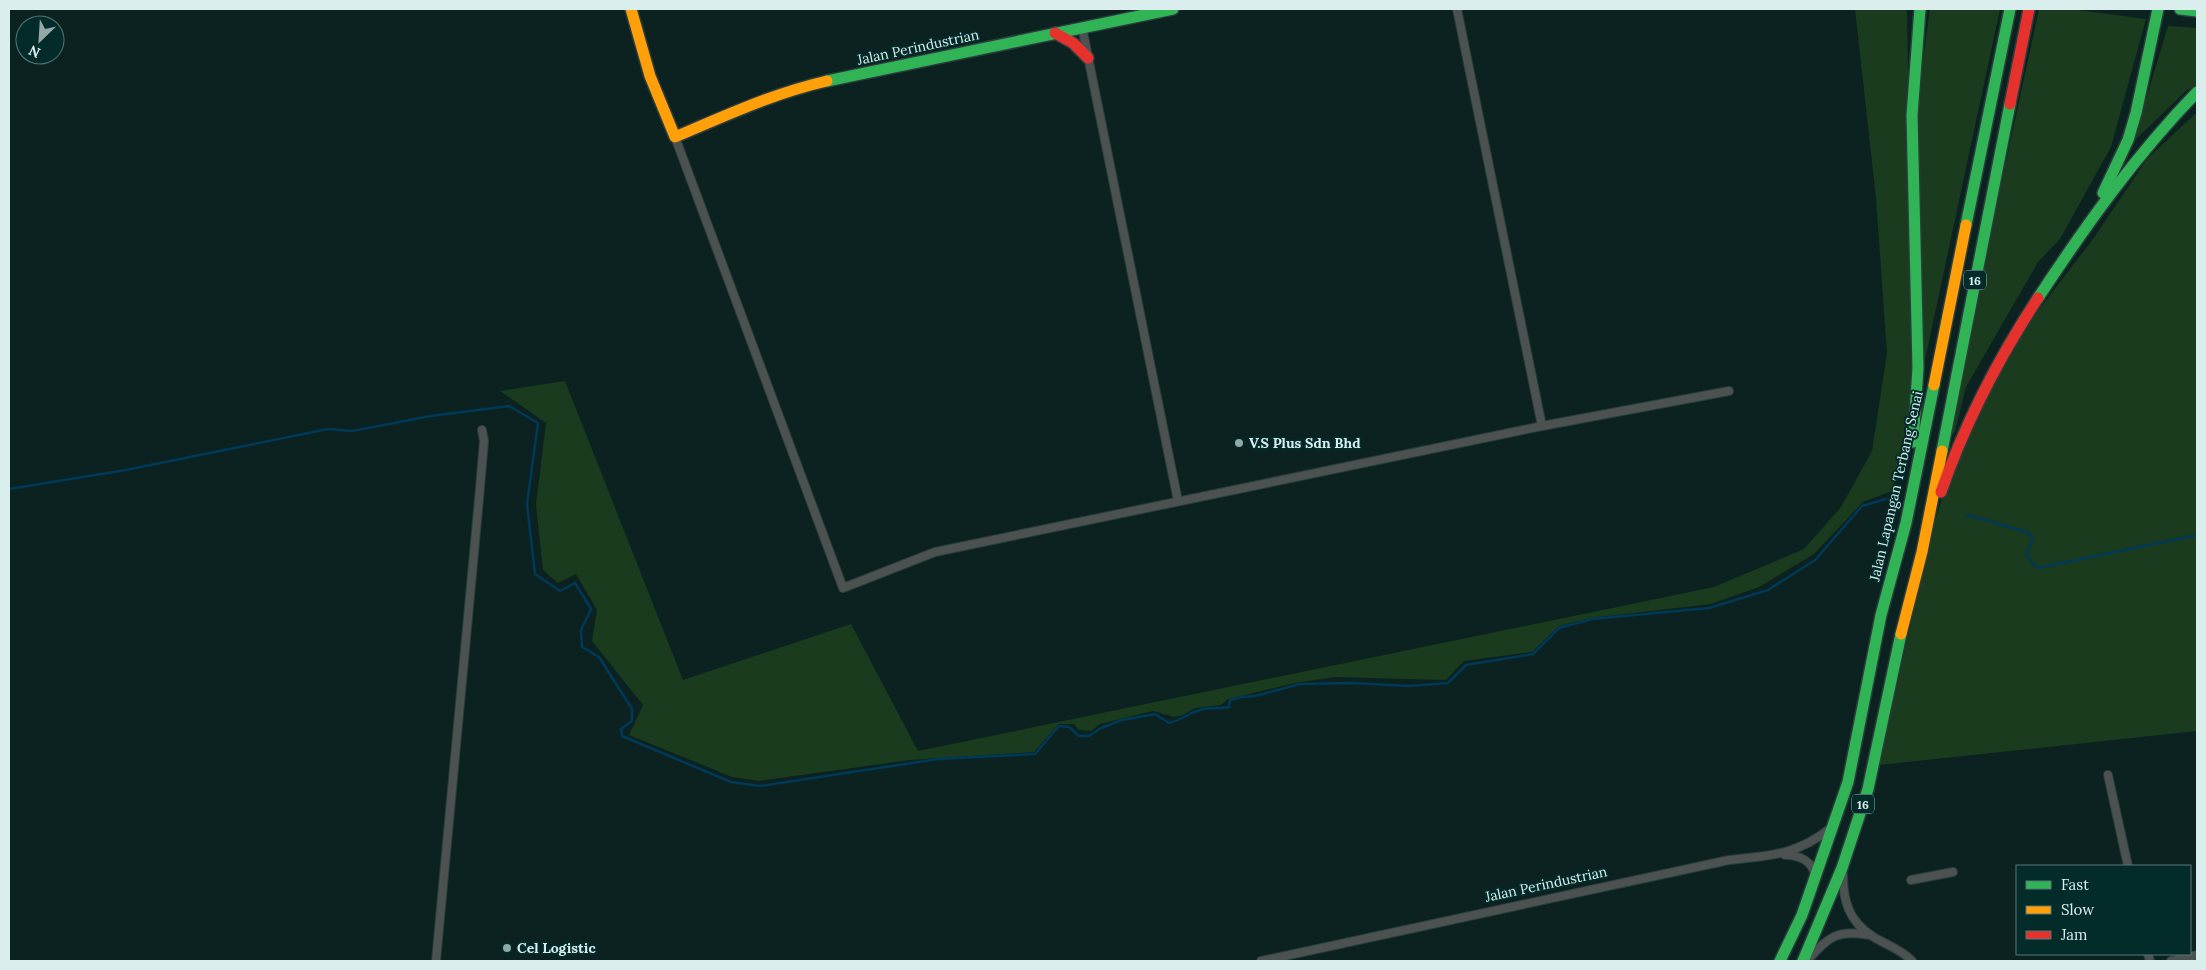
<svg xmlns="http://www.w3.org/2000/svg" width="2206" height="970" font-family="Lora,serif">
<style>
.green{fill:#1a3b1d}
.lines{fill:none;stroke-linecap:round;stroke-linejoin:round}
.stream{stroke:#013959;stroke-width:2.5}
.street-casing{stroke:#2a3d3c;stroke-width:10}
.fast-casing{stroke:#2a3d3c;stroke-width:14}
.slow-casing{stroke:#2a3d3c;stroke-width:14}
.jam-casing{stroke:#2a3d3c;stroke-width:14}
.street{stroke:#4c5251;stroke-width:8}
.fast{stroke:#30b455;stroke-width:11}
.slow{stroke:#ff9f0a;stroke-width:11}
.jam{stroke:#e5322d;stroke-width:11}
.poi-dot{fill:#92a7a6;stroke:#022b2a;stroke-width:2}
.labels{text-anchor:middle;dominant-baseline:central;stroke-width:4;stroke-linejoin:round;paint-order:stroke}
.shield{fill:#022b2a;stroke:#99b4b2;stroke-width:1}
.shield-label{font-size:12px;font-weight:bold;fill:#daefed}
.street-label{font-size:14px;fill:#daefed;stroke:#022b2a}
.poi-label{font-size:14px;font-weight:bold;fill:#daefed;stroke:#022b2a;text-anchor:start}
</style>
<rect width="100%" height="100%" fill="#0b2221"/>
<g class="green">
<path d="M1855,9H1907L1913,383L1907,425L1892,491L1863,502L1814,554L1759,587L1711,604L1591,618L1559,626L1532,652L1464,661L1446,680L1335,677L1295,683L1228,699L1221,705L1195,708L1181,716L1174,717L1153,711L1100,724L1091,731L1079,730L1074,724H1059L1034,752L910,760L759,781L732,777L629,735L643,705L592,641L597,610L576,574L558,583L543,570L536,505L546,423L500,391L565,381L683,680L851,624L918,751L1714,587L1804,549L1841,507L1872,451L1887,353L1876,198Z"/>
<path d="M1930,9H2000L1922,374L1918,96Z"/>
<path d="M2039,9H2071L2146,19L2111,147L2060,239L2038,262L1966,387L1955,432L1952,435L1949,436L1948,430Z"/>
<path d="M2168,26L2197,28V85L2187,90L2133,142Z"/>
<path d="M2197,112V731L1879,765L1931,534L1956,453L2014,342L2093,239L2147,159Z"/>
</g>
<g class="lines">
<g class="stream">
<path d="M9,489L126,470L328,429L352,431L431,416L509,406L538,423L527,504L535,574L560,591L575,583L591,609L581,630L582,647L599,657L632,709V721L621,729L622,736L731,782L760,786L938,759L1035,754L1059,726L1069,727L1079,736H1089L1101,728L1122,720L1155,714L1169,723C1182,720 1188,713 1200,710C1208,707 1219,709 1229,707L1230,700L1241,697L1255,696L1300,684L1351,683L1409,686L1448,683L1466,665L1533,654L1559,628L1592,619L1709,608L1768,590L1815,560L1862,506L1886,499"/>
<path d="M1967,515L2027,532L2033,539L2026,555L2038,568L2197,535"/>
</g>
<g class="street-casing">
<g id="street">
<path d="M1457,9L1542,426"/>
<path d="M1082,27L1178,501"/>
<path d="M675,137L843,588L935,552L1542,426L1729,391"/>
<path d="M2108,775L2128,866"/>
<path d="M1785,855C1798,855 1811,860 1815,874"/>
<path d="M1843,875C1843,901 1849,921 1872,936C1886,945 1901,949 1912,961"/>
<path d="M1911,880L1953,872"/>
<path d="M2148,954L2150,961"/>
<path d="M436,961L479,499L484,441L482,430"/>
<path d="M1261,961L1729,860C1770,856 1797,855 1831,828"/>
<path d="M1807,961C1828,937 1837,929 1870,935"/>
<path d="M2171,961L2197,955"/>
</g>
</g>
<g class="fast-casing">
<g id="fast">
<path d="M2180,9L2197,11"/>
<path d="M827,81L1173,9"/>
<path d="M2103,193L2128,140L2136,113L2158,9"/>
<path d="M1966,225L2010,9"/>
<path d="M2038,298C2086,225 2136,155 2197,92"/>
<path d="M1913,442L1918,368L1912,115L1920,9"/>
<path d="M1942,451L2010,104"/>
<path d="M1780,961L1802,915L1848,782L1881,615L1906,523L1934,385"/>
<path d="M1803,961L1842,868L1868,789L1901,634"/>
</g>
</g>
<g class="slow-casing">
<g id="slow">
<path d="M631,9L650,76L675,137C725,116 774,93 827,81"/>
<path d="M1934,385L1966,225"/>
<path d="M1901,634L1922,552L1942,451"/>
</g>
</g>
<g class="jam-casing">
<g id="jam">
<path d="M1055,33L1073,43L1088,58"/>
<path d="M2010,104L2029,9"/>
<path d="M1941,492C1965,423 1998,359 2038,298"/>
</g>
</g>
<use href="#street" class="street"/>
<use href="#fast" class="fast"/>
<use href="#slow" class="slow"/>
<use href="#jam" class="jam"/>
</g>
<g class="poi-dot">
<circle cx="1239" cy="443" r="5"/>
<circle cx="507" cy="948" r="5"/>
</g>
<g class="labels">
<g class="shield">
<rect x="1964" y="270.5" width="22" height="19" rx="4"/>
<rect x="1852" y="794.5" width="22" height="19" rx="4"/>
</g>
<g class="shield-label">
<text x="1975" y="280">16</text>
<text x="1863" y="804">16</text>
</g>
<g class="street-label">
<text transform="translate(918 47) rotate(-12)">Jalan Perindustrian</text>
<text transform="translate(1896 486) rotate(-77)">Jalan Lapangan Terbang Senai</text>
<text transform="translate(1546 884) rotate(-12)">Jalan Perindustrian</text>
</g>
<g class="poi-label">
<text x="1249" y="443">V.S Plus Sdn Bhd</text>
<text x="517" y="948">Cel Logistic</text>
</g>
</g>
<rect width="2206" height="970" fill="none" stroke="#daefed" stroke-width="20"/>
<rect x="2016" y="865" width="175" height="90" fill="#022b2a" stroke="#587978"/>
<rect x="2026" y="881" width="25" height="8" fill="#30b455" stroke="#587978"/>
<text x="2061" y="890" font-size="15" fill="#daefed">Fast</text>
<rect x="2026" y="906" width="25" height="8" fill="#ff9f0a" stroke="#587978"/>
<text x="2061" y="915" font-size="15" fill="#daefed">Slow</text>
<rect x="2026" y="931" width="25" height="8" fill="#e5322d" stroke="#587978"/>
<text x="2061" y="940" font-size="15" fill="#daefed">Jam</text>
<g transform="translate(40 40) rotate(205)"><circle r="24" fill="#022b2a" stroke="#587978"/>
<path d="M0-4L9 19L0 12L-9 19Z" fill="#92a7a6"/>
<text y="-8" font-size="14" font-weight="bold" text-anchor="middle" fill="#daefed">N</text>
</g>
</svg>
